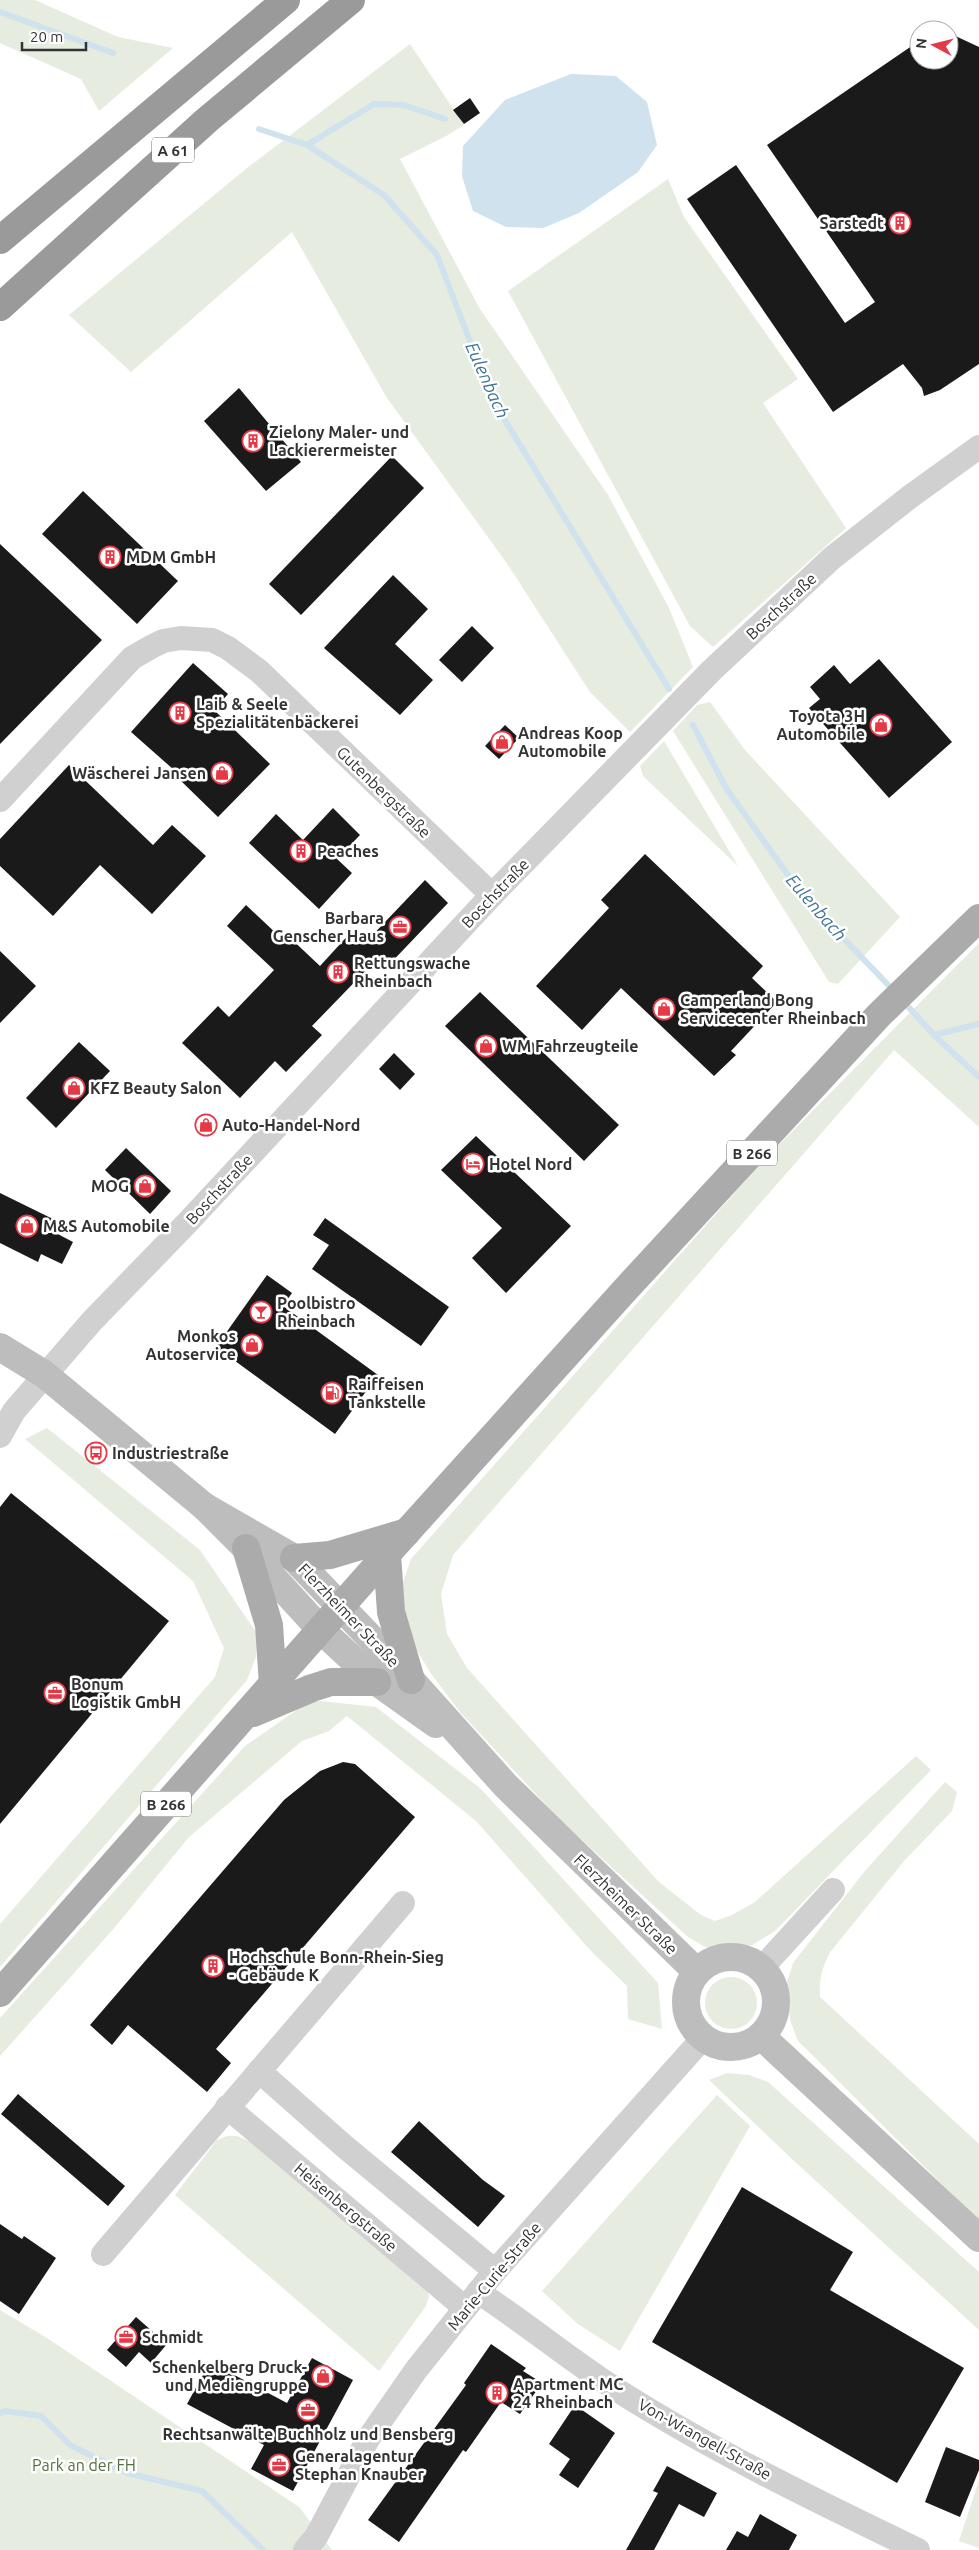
<svg xmlns="http://www.w3.org/2000/svg" width="979" height="2550" font-family="Ubuntu,sans-serif">
<style>
.green{fill:#e6ecdf}
.water{fill:#cfe2ee}
.lines{fill:none;stroke-linecap:round;stroke-linejoin:round}
.stream{stroke:#cfe2ee;stroke-width:6}
.building{fill:#1a1a1a}
.street{stroke:#d0d0d0;stroke-width:24}
.secondary{stroke:#bdbdbd;stroke-width:28}
.primary{stroke:#ababab;stroke-width:28}
.highway{stroke:#9a9a9a;stroke-width:28}
.labels{text-anchor:middle;dominant-baseline:central;stroke-width:5;stroke-linejoin:round;paint-order:stroke}
.shield{fill:#fff;stroke:#707070;stroke-width:1}
.shield-label{font-size:15px;font-weight:bold;fill:#333}
.poi-label{font-size:16px;font-weight:bold;fill:#333;stroke:#fff;text-anchor:start}
.street-label{font-size:16px;fill:#333;stroke:#fff}
.park-label{font-size:16px;fill:#56703f;stroke:#fff}
.water-label{font-size:18px;font-style:italic;fill:#3f7597;stroke:#fff}
</style>
<rect width="100%" height="100%" fill="#fff"/>
<g class="green">
<path d="M0,0H35L118,37L173,48L99,111L81,79L0,43Z"/>
<path d="M410,44L464,125L448,135L400,159L480,309L608,495L669,608L693,667L630,732L590,692L506,562L387,398L292,232L131,372L69,315L247,168Z"/>
<path d="M668,179L684,217L798,379L763,403L846,528L713,647L690,626L508,291Z"/>
<path d="M710,702L745,750L900,917L838,984L829,982L673,731L697,705Z"/>
<path d="M664,741L738,866L643,776L640,766Z"/>
<path d="M979,943V1127L894,1050L453,1555L441,1594L447,1634L467,1668L659,1882L701,1915L715,1921L732,1915L755,1902L916,1756L931,1770L775,1931L752,1945L726,1947H705L688,1937L558,1818L460,1712L432,1675L412,1643L402,1618V1586L411,1559L760,1164Z"/>
<path d="M47,1428L200,1550L258,1635L256,1657L247,1680L0,1967V1924L215,1677L224,1648L193,1581L25,1439Z"/>
<path d="M311,1700L376,1707L480,1788L658,1983L662,2029L628,2019L627,1986L590,1950L476,1821L347,1716L329,1731L302,1741L189,1837L116,1926L0,2056V2018L245,1746Z"/>
<path d="M945,1782L957,1792L952,1811L904,1861L831,1951C822,1966 819,1979 820,1997L979,2144V2221L798,2041L790,2020L787,1982L793,1963L865,1871Z"/>
<circle cx="731" cy="2003" r="26"/>
<path d="M727,2073L749,2075L768,2082L979,2272V2330L792,2159L709,2080Z"/>
<path d="M717,2095L750,2126L620,2351L578,2324L542,2291Z"/>
<path d="M227,2136H237L251,2142L427,2290L429,2296L426,2306L379,2371L175,2195L217,2140Z"/>
<path d="M0,2310L47,2338L299,2507L332,2550H0Z"/>
<path d="M979,2480V2548L959,2541Z"/>
</g>
<path class="water" d="M571,74L616,76L647,102L657,145L638,172L579,213L543,228L506,227L473,211L462,176L463,146L505,100Z"/>
<g class="lines">
<g class="stream">
<path d="M0,12L113,53"/>
<path d="M259,129L307,145L384,195L437,255L492,399L669,689"/>
<path d="M307,145L374,104L404,105L445,119"/>
<path d="M693,725L726,788L803,896L894,991"/>
<path d="M902,1000L934,1035L979,1077"/>
<path d="M934,1035L979,1024"/>
<path d="M0,2413L5,2411L41,2416L70,2445L127,2473L202,2491L263,2550"/>
</g>
</g>
<g class="building">
<path d="M949,33L979,47V364L940,390L924,396L922,388L903,364L833,412L687,199L736,165L845,323L875,302L767,145L919,41V60H949Z"/>
<path d="M470,98L480,113L464,124L453,110Z"/>
<path d="M239,388L301,462L266,491L204,421Z"/>
<path d="M392,456L424,488L301,615L269,584Z"/>
<path d="M83,491L178,581L137,624L42,534Z"/>
<path d="M0,544L102,640L0,744Z"/>
<path d="M393,575L428,609L395,644L433,680L400,715L324,648Z"/>
<path d="M472,626L494,648L462,682L439,660Z"/>
<path d="M879,659L952,742L889,798L809,708L820,699L810,687L834,665L850,684Z"/>
<path d="M193,663L228,694L214,710L270,764L218,817L179,779L182,777L131,732Z"/>
<path d="M505,725L519,738L499,759L485,746Z"/>
<path d="M69,765L153,845L172,825L206,856L152,914L100,865L53,916L0,866V839Z"/>
<path d="M333,808L360,835L337,859L352,873L319,909L249,843L276,814L303,840Z"/>
<path d="M645,854L763,966L752,978L777,1002L731,1051L736,1055L714,1076L621,988L582,1030L536,986L609,908L601,900Z"/>
<path d="M425,880L448,903L384,970L375,961L312,1026L322,1035L286,1072L275,1061L240,1098L182,1043L218,1006L229,1017L274,970L227,926L246,905L280,937L285,933L320,966L352,931L365,943Z"/>
<path d="M0,951L36,986L0,1023Z"/>
<path d="M480,992L619,1125L584,1161L445,1026Z"/>
<path d="M79,1042L110,1071L56,1128L26,1098Z"/>
<path d="M394,1053L415,1074L400,1090L379,1069Z"/>
<path d="M476,1136L571,1226L506,1293L472,1258L502,1228L441,1170Z"/>
<path d="M126,1148L171,1191L150,1214L105,1170Z"/>
<path d="M0,1193L57,1221L52,1231L73,1242L62,1264L41,1254L38,1262L0,1243Z"/>
<path d="M325,1218L449,1307L421,1346L312,1269L329,1245L313,1235Z"/>
<path d="M267,1275L292,1293L283,1306L378,1375L335,1434L216,1347Z"/>
<path d="M11,1493L169,1621L0,1824V1507Z"/>
<path d="M343,1762L355,1764L415,1817L216,2049L231,2063L207,2092L128,2025L112,2045L90,2025L284,1800L320,1771Z"/>
<path d="M18,2094L125,2186L108,2206L1,2114Z"/>
<path d="M419,2121L483,2180L505,2196L478,2227L391,2152Z"/>
<path d="M742,2187L853,2252L830,2290L964,2368L897,2483L652,2342Z"/>
<path d="M0,2224L22,2239L24,2236L56,2258L19,2314L0,2301Z"/>
<path d="M136,2317L167,2344L151,2363L139,2352L126,2367L107,2350Z"/>
<path d="M491,2344L526,2368L523,2371L542,2383L520,2414L501,2402L466,2452L463,2450L399,2542L368,2520L466,2385L464,2383Z"/>
<path d="M312,2358L353,2380L293,2491L251,2469L264,2445L187,2404L210,2362L287,2403Z"/>
<path d="M575,2405L615,2433L578,2488L559,2475L570,2459L549,2444Z"/>
<path d="M946,2447L979,2460V2470L960,2517L925,2502Z"/>
<path d="M667,2466L717,2493L704,2517L679,2504L654,2550H626L658,2493L653,2491Z"/>
<path d="M760,2514L797,2535L789,2550H726L737,2531L748,2537Z"/>
</g>
<g class="lines">
<g class="street">
<path d="M0,800L132,658L151,647L163,641L181,638L212,640L228,648L259,671L492,895"/>
<path d="M0,1436L14,1411L92,1321L188,1222L492,895L712,670L832,558L911,496L979,447"/>
<path d="M761,1969L833,1890"/>
<path d="M259,2071L344,2146L495,2271"/>
<path d="M227,2107L465,2308"/>
<path d="M103,2254L403,1903"/>
<path d="M478,2292C526,2323 570,2360 617,2390C713,2451 816,2501 918,2550"/>
<path d="M305,2550L316,2537L368,2439L416,2370L495,2271L703,2038"/>
</g>
<g class="secondary">
<path d="M0,1347L44,1374L205,1507L246,1548L321,1630L377,1682L436,1724"/>
<path d="M205,1507L294,1558L411,1680L505,1785L697,1972"/>
<circle cx="731" cy="2002" r="45"/>
<path d="M761,2036L979,2238"/>
</g>
<g class="primary">
<path d="M246,1548L269,1625L273,1685"/>
<path d="M387,1554L391,1612L411,1680"/>
<path d="M294,1558L330,1555L407,1532"/>
<path d="M253,1713L312,1688L331,1682H377"/>
<path d="M0,1993L387,1554L625,1290L879,1015L979,918"/>
</g>
<g class="highway">
<path d="M0,240L286,0"/>
<path d="M0,307L207,120L351,0"/>
</g>
</g>
<defs>
<g id="building-ring" transform="scale(1.125)"><circle r="9.5" fill="#fff" stroke="#e63946" stroke-width="1.5"/><path d="M-4-6H4V6H1V3H-1V6H-4ZM-2.5-4.3h1.7v1.8h-1.7ZM.8-4.3h1.7v1.8H.8ZM-2.5-1h1.7V.8h-1.7ZM.8-1h1.7V.8H.8Z" fill="#e63946"/></g>
<g id="shop-ring" transform="scale(1.125)"><circle r="9.5" fill="#fff" stroke="#e63946" stroke-width="1.5"/><path d="M-5-2.5h2.3a2.7 3.5 0 0 1 5.4 0H5L5.5 6h-11ZM-1.5-2.5h3a1.5 2.3 0 0 0-3 0Z" fill="#e63946"/></g>
<g id="office-ring" transform="scale(1.125)"><circle r="9.5" fill="#fff" stroke="#e63946" stroke-width="1.5"/><path d="M-6-3h4V-5.5h4V-3h4V5H-6ZM-1-4.5V-3h2v-1.5ZM-6 0V1H6V0Z" fill="#e63946"/></g>
<g id="hotel-ring" transform="scale(1.125)"><circle r="9.5" fill="#fff" stroke="#e63946" stroke-width="1.5"/><path d="M-6-4.5h1.5V1H6V5H4.5V3h-9V5H-6ZM-4 0a1.8 1.8 0 1 1 3.6 0ZM.5 0V-2.5h3Q6-2.5 6 0Z" fill="#e63946"/></g>
<g id="bar-ring" transform="scale(1.125)"><circle r="9.5" fill="#fff" stroke="#e63946" stroke-width="1.5"/><path d="M-6-5H6L.8 .8V4.5H3.5V6h-7V4.5H-.8V.8Z" fill="#e63946"/></g>
<g id="fuel-ring" transform="scale(1.125)"><circle r="9.5" fill="#fff" stroke="#e63946" stroke-width="1.5"/><path d="M-5.5-6h7V0h2V4h1.3V-2.5L3-4.5l.8-.8L6-3V5H2.5V1h-1V6h-7ZM-4.2-4.7v3.2H.2V-4.7Z" fill="#e63946"/></g>
<g id="bus-ring" transform="scale(1.125)"><circle r="9.5" fill="#fff" stroke="#e63946" stroke-width="1.5"/><path d="M-5-6H5V4H4V6H2V4H-2V6H-4V4H-5ZM-3.5-4V0h7V-4ZM-3.5 1.2v1.5H-2V1.2ZM2 1.2v1.5H3.5V1.2Z" fill="#e63946"/></g>
</defs>
<g fill-rule="evenodd">
<use href="#building-ring" x="900" y="223"/>
<use href="#building-ring" x="253" y="441"/>
<use href="#building-ring" x="110" y="557"/>
<use href="#building-ring" x="180" y="713"/>
<use href="#shop-ring" x="881" y="725"/>
<use href="#shop-ring" x="502" y="742"/>
<use href="#shop-ring" x="222" y="773"/>
<use href="#building-ring" x="301" y="851"/>
<use href="#office-ring" x="400" y="927"/>
<use href="#building-ring" x="338" y="972"/>
<use href="#shop-ring" x="664" y="1009"/>
<use href="#shop-ring" x="486" y="1046"/>
<use href="#shop-ring" x="74" y="1088"/>
<use href="#shop-ring" x="206" y="1125"/>
<use href="#hotel-ring" x="473" y="1164"/>
<use href="#shop-ring" x="145" y="1186"/>
<use href="#shop-ring" x="27" y="1226"/>
<use href="#bar-ring" x="261" y="1312"/>
<use href="#shop-ring" x="252" y="1345"/>
<use href="#fuel-ring" x="332" y="1393"/>
<use href="#bus-ring" x="96" y="1453"/>
<use href="#office-ring" x="55" y="1693"/>
<use href="#building-ring" x="213" y="1966"/>
<use href="#office-ring" x="126" y="2337"/>
<use href="#shop-ring" x="323" y="2376"/>
<use href="#building-ring" x="497" y="2393"/>
<use href="#office-ring" x="308" y="2410"/>
<use href="#office-ring" x="279" y="2465"/>
</g>
<g class="labels">
<g class="shield">
<rect x="152" y="137.5" width="42" height="25" rx="4"/>
<rect x="727" y="1140.5" width="50" height="25" rx="4"/>
<rect x="141" y="1791.5" width="50" height="25" rx="4"/>
</g>
<g class="shield-label">
<text x="173" y="150">A 61</text>
<text x="752" y="1153">B 266</text>
<text x="166" y="1804">B 266</text>
</g>
<g class="poi-label">
<text x="884" y="223" text-anchor="end">Sarstedt</text>
<text x="269" y="432">Zielony Maler- und<tspan x="269" dy="18">Lackierermeister</tspan></text>
<text x="126" y="557">MDM GmbH</text>
<text x="196" y="704">Laib &amp; Seele<tspan x="196" dy="18">Spezialitätenbäckerei</tspan></text>
<text x="865" y="716" text-anchor="end">Toyota 3H<tspan x="865" dy="18">Automobile</tspan></text>
<text x="518" y="733">Andreas Koop<tspan x="518" dy="18">Automobile</tspan></text>
<text x="206" y="773" text-anchor="end">Wäscherei Jansen</text>
<text x="317" y="851">Peaches</text>
<text x="384" y="918" text-anchor="end">Barbara<tspan x="384" dy="18">Genscher Haus</tspan></text>
<text x="354" y="963">Rettungswache<tspan x="354" dy="18">Rheinbach</tspan></text>
<text x="680" y="1000">Camperland Bong<tspan x="680" dy="18">Servicecenter Rheinbach</tspan></text>
<text x="502" y="1046">WM Fahrzeugteile</text>
<text x="90" y="1088">KFZ Beauty Salon</text>
<text x="222" y="1125">Auto-Handel-Nord</text>
<text x="489" y="1164">Hotel Nord</text>
<text x="129" y="1186" text-anchor="end">MOG</text>
<text x="43" y="1226">M&amp;S Automobile</text>
<text x="277" y="1303">Poolbistro<tspan x="277" dy="18">Rheinbach</tspan></text>
<text x="236" y="1336" text-anchor="end">Monkos<tspan x="236" dy="18">Autoservice</tspan></text>
<text x="348" y="1384">Raiffeisen<tspan x="348" dy="18">Tankstelle</tspan></text>
<text x="112" y="1453">Industriestraße</text>
<text x="71" y="1684">Bonum<tspan x="71" dy="18">Logistik GmbH</tspan></text>
<text x="229" y="1957">Hochschule Bonn-Rhein-Sieg<tspan x="229" dy="18">- Gebäude K</tspan></text>
<text x="142" y="2337">Schmidt</text>
<text x="307" y="2367" text-anchor="end">Schenkelberg Druck-<tspan x="307" dy="18">und Mediengruppe</tspan></text>
<text x="513" y="2384">Apartment MC<tspan x="513" dy="18">24 Rheinbach</tspan></text>
<text x="308" y="2434" text-anchor="middle">Rechtsanwälte Buchholz und Bensberg</text>
<text x="295" y="2456">Generalagentur<tspan x="295" dy="18">Stephan Knauber</tspan></text>
</g>
<g class="street-label">
<text transform="translate(781 606) rotate(-43)">Boschstraße</text>
<text transform="translate(384 792) rotate(44)">Gutenbergstraße</text>
<text transform="translate(495 893) rotate(-46)">Boschstraße</text>
<text transform="translate(219 1189) rotate(-47)">Boschstraße</text>
<text transform="translate(349 1615) rotate(46)">Flerzheimer Straße</text>
<text transform="translate(626 1904) rotate(44)">Flerzheimer Straße</text>
<text transform="translate(346 2207) rotate(40)">Heisenbergstraße</text>
<text transform="translate(494 2276) rotate(-50)">Marie-Curie-Straße</text>
<text transform="translate(705 2439) rotate(29)">Von-Wrangell-Straße</text>
</g>
<g class="park-label">
<text x="84" y="2465">Park an der FH</text>
</g>
<g class="water-label">
<text transform="translate(488 380) rotate(66)">Eulenbach</text>
<text transform="translate(817 907) rotate(49)">Eulenbach</text>
</g>
</g>
<g transform="translate(934 45) rotate(277)"><circle r="24" fill="#ffffff" stroke="#adadad"/>
<path d="M0-4L9 19L0 12L-9 19Z" fill="#e63946"/>
<text y="-8" font-size="14" font-weight="bold" text-anchor="middle" fill="#333333">N</text>
</g>
<path d="M22 42v8h64v-8" fill="none" stroke="#333333" stroke-width="2.5"/>
<text x="30" y="42" font-size="15" fill="#333333" stroke="#ffffff" stroke-width="4" paint-order="stroke">20 m</text>
</svg>
